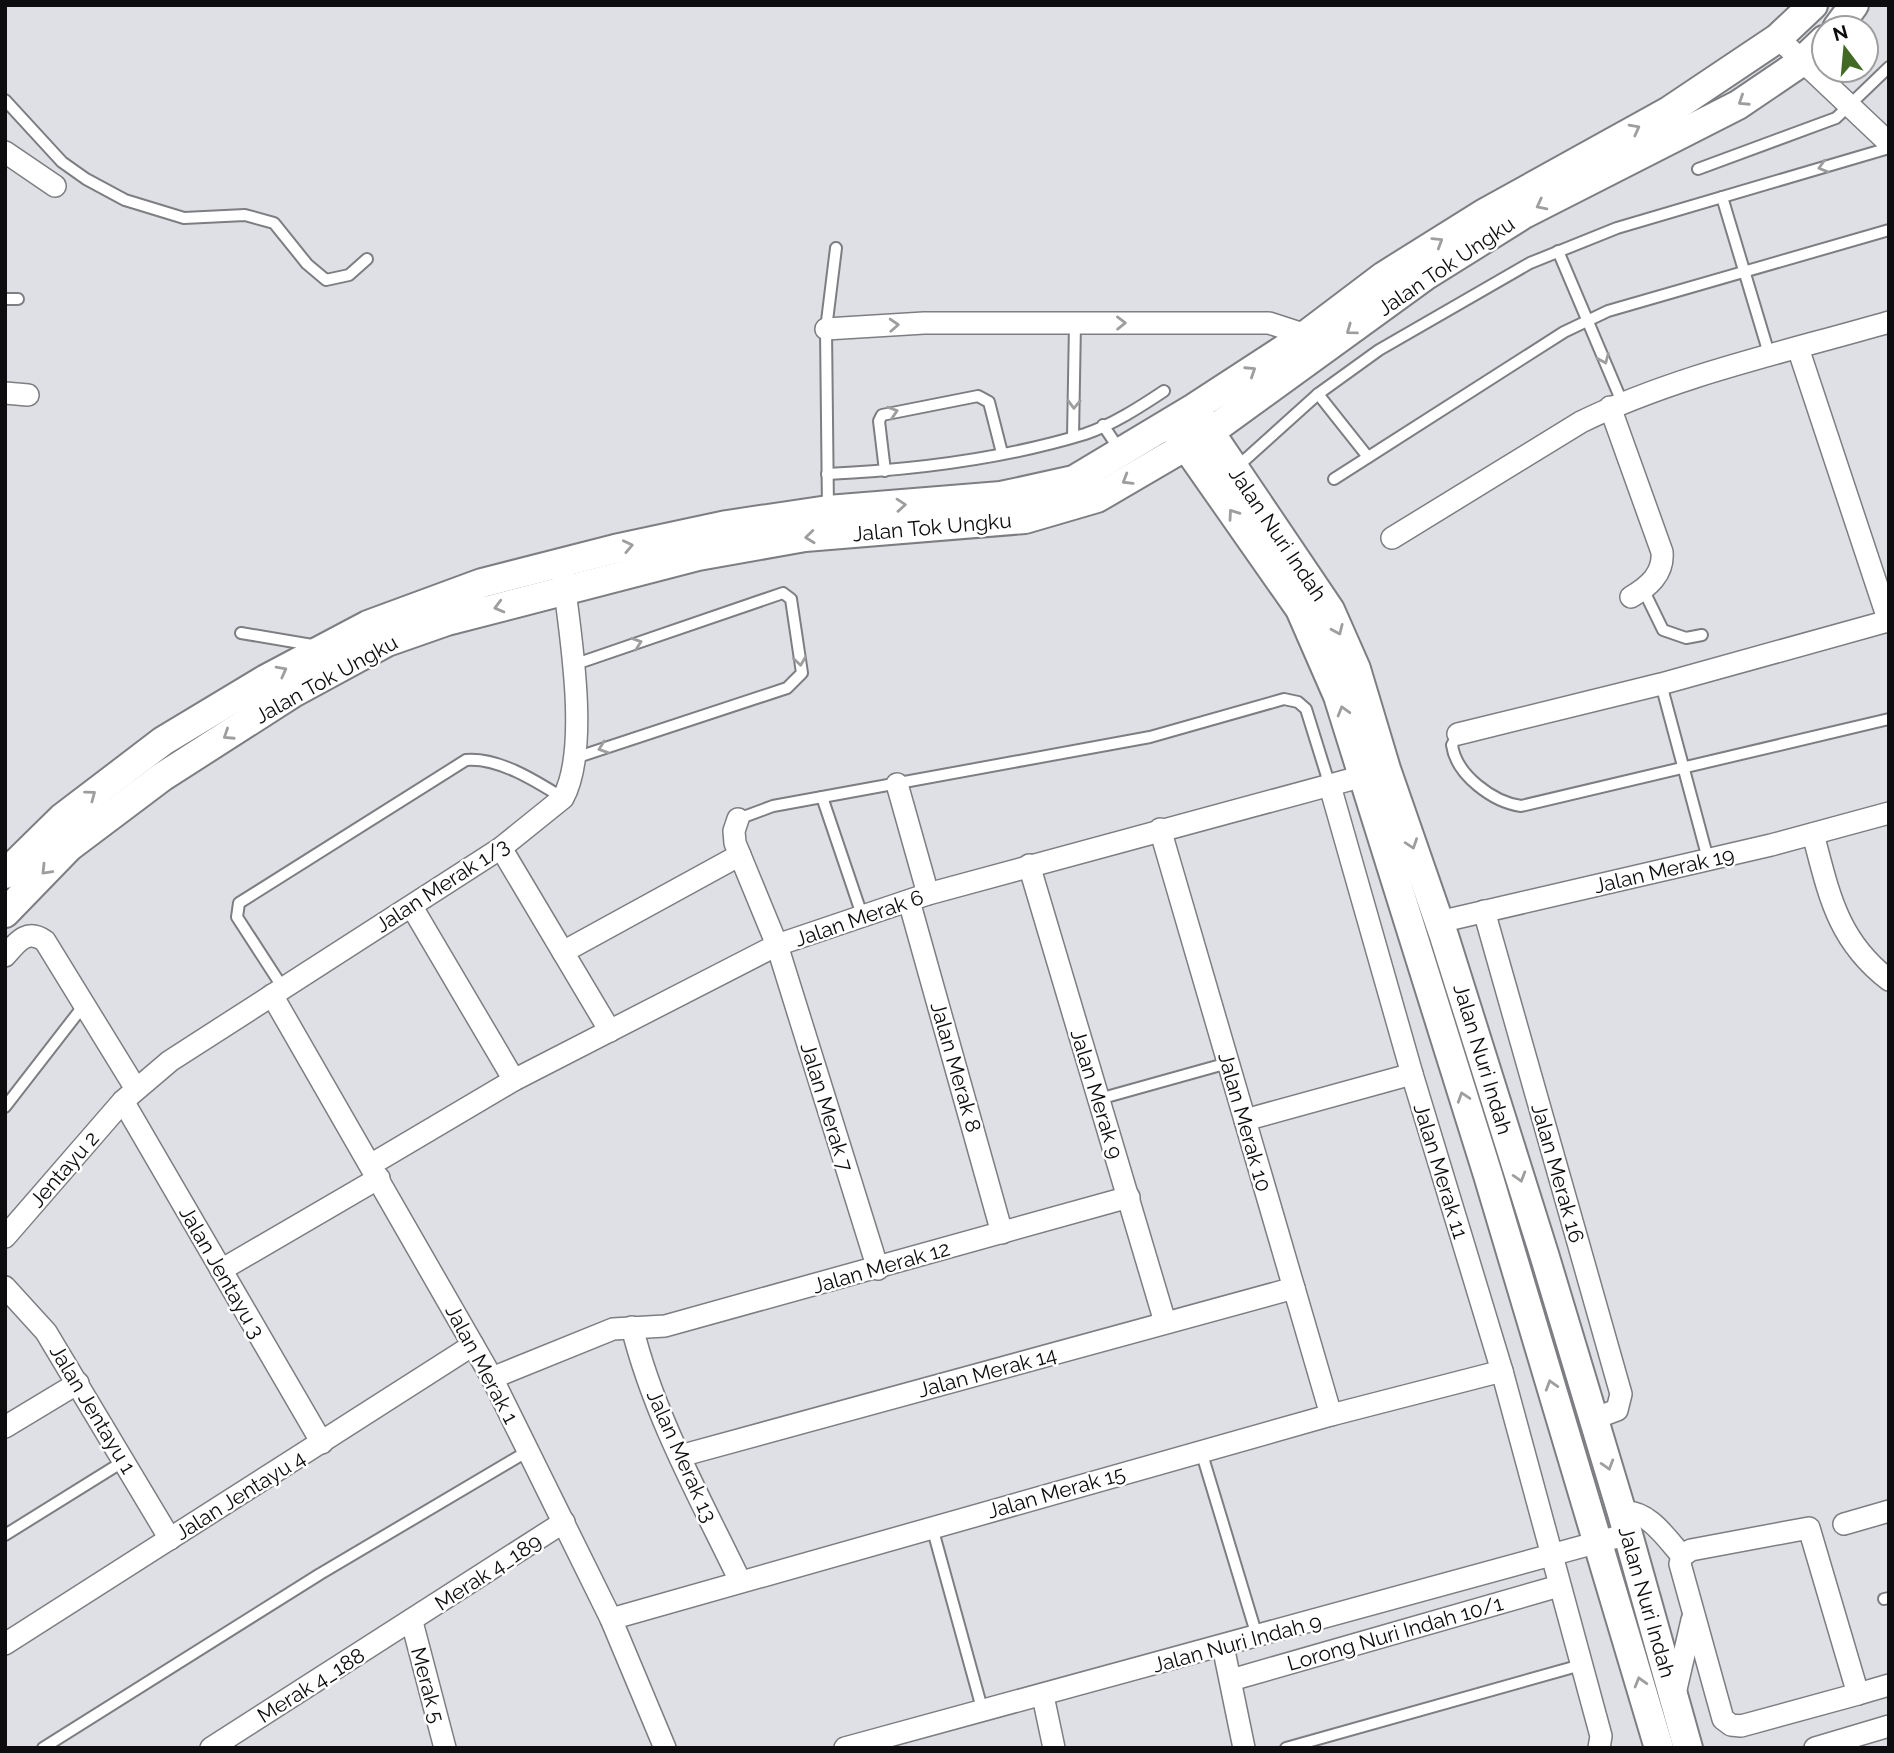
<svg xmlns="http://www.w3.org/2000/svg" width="1894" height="1753" font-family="Raleway,sans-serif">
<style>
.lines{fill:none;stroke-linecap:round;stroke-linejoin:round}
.lane-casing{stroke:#7d7e82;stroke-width:14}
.street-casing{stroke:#7d7e82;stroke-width:24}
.secondary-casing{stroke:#7d7e82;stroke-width:32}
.lane{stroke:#fff;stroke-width:10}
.street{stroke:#fff;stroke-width:21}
.secondary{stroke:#fff;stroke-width:28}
.oneway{stroke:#9e9e9f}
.labels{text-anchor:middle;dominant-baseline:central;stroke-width:5;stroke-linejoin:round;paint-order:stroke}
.street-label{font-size:21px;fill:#0d0d0f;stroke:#fff}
</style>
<rect width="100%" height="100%" fill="#dfe0e5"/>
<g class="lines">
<g class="lane-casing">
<g id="lane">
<path d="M5,100L62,162L86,179L125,200L184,218L245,215L274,223L307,264L326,280L349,275L367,259"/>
<path d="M1698,169L1836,118L1889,67"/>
<path d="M1722,197L1770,357"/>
<path d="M1558,251L1622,402"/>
<path d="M5,299H18"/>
<path d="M1318,394L1368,457"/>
<path d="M1103,425L1121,452"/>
<path d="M1073,437L1075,323"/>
<path d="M1237,467L1318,394L1379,350L1530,263L1617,228L1889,148"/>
<path d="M885,471L879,421L882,415L978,396L989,402L1002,453"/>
<path d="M827,474C912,470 1003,459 1085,434C1112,425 1140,407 1164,391"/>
<path d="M1334,479L1564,332L1608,311L1889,230"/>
<path d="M828,510L826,329L836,248"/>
<path d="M1643,589L1663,630L1686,638L1702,635"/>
<path d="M241,633L318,646"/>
<path d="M573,665L783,593L791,599L802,673L787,688L575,758"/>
<path d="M1661,684L1708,859"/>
<path d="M1458,734L1452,745C1456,775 1493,802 1521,806L1889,719"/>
<path d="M822,797L862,915"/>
<path d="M738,819L773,806L1150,737L1284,699L1298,702L1306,709L1330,786"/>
<path d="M283,988L237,917L239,903L466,760C498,757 536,781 563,798"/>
<path d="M1099,1099L1228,1063"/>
<path d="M5,1107L84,1005"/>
<path d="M1201,1451L1257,1636"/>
<path d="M932,1527L983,1712"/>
<path d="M5,1535L124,1461"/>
<path d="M1884,1599L1889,1598"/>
<path d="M43,1748L320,1574L528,1451"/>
<path d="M1286,1748L1581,1665"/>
</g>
</g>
<g class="street-casing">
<g id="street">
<path d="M1778,38L1889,143"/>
<path d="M5,152L55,186"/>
<path d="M826,329L924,323H1269L1306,335"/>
<path d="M1798,348L1889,622"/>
<path d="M5,393L28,395"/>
<path d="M1610,407L1662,552C1664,574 1648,587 1631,597"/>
<path d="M1392,538L1581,422C1677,375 1786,352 1889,322"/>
<path d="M1458,734L1661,684L1888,621"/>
<path d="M897,784L928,894"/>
<path d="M1330,786L1412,1074L1502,1371L1601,1736L1599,1748"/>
<path d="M738,819L734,831L735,843L777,945L878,1269"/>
<path d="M1160,829L1331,1415"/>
<path d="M1813,834C1829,894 1837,940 1889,980"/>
<path d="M501,848L610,1031"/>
<path d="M1029,865L1165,1322"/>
<path d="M909,901L1002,1233"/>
<path d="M412,907L514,1080"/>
<path d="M1484,911L1621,1394L1617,1410L1593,1419"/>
<path d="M1439,922L1771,845L1889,813"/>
<path d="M563,952L740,855"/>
<path d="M5,956C17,942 27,928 45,941L136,1089"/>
<path d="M272,995L492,1378L611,1619L665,1748"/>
<path d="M123,1101L322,1443"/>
<path d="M1245,1120L1412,1074"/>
<path d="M372,1164L514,1080L777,945L928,894L1378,772"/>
<path d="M5,1237L123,1101L170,1061L501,848L563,798C590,749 570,632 563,576"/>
<path d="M221,1270L379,1178"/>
<path d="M5,1287L46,1332L170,1539"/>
<path d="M632,1327C654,1416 700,1498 740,1581"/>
<path d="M492,1378L613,1329L665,1326L1129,1197"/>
<path d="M5,1427L78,1383"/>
<path d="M680,1456L1294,1288"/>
<path d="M1622,1513C1646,1507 1668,1540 1682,1556"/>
<path d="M1844,1524L1889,1511"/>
<path d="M1809,1528L1858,1694L1741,1726L1731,1725L1723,1719L1680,1564L1682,1556L1691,1550Z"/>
<path d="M611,1619L1331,1415L1502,1371"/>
<path d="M412,1622L445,1748"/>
<path d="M5,1644L473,1345"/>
<path d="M1223,1646L1244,1748"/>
<path d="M1231,1680L1559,1586"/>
<path d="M1858,1694L1889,1685"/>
<path d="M1043,1696L1054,1748"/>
<path d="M1674,1698L1692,1620"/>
<path d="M211,1748L564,1522"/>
<path d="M845,1748L1628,1534"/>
<path d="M1815,1748L1889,1726"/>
</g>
</g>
<g class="secondary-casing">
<g id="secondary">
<path d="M1837,28L1854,5"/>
<path d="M1199,416L1330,610L1356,669L1386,769L1444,936L1544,1254L1622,1513L1688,1748"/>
<path d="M1176,432L1300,609L1338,696L1488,1175L1659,1748"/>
<path d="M5,874L62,818L163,741L266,679L368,625L482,583L615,549L727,525L828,510L1001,496L1074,480L1194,408L1306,335L1384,276L1483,214L1669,111L1778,38L1813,5"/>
<path d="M5,913L69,847L162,777L293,693L387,642L447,621L698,556L805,537L1025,519L1097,498L1210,432L1425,276L1524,214L1738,105L1800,63L1824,40"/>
</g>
</g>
<use href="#lane" class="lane"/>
<use href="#street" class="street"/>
<use href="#secondary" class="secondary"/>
</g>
<defs><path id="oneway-chevron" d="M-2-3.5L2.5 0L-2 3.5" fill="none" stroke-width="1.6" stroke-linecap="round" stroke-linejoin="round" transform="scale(1.75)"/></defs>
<g class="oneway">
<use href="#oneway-chevron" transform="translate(1743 101) rotate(147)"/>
<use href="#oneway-chevron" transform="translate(1635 129) rotate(-28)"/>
<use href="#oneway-chevron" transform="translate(1823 167) rotate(164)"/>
<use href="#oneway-chevron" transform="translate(1541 205) rotate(153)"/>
<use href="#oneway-chevron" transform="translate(1438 242) rotate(-32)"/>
<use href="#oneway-chevron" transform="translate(1121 323) rotate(-1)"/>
<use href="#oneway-chevron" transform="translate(894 325) rotate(-3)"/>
<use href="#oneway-chevron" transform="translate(1351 330) rotate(144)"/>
<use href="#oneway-chevron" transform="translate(1604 359) rotate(67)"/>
<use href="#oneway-chevron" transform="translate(1251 371) rotate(-33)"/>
<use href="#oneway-chevron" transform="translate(1074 404) rotate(91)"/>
<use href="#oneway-chevron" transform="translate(893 412) rotate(-18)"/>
<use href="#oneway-chevron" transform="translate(1127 480) rotate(149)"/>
<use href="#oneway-chevron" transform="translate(901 505) rotate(-4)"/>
<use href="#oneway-chevron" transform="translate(1233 514) rotate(-125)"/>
<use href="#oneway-chevron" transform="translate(810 537) rotate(174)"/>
<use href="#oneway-chevron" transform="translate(628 546) rotate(-12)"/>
<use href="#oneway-chevron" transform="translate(499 607) rotate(165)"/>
<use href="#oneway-chevron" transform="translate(1338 630) rotate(66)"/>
<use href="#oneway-chevron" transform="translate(637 643) rotate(-19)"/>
<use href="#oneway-chevron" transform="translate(800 661) rotate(82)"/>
<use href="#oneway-chevron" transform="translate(282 671) rotate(-28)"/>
<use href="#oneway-chevron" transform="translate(1343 711) rotate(-106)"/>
<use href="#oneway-chevron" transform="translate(228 735) rotate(147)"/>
<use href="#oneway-chevron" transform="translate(603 748) rotate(161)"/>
<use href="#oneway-chevron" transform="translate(91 795) rotate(-37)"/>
<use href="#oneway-chevron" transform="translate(1412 844) rotate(71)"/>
<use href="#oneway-chevron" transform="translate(46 870) rotate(134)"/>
<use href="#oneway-chevron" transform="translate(1463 1097) rotate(-108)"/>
<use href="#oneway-chevron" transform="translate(1520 1177) rotate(73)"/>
<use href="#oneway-chevron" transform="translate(1551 1385) rotate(-107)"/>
<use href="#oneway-chevron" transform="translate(1608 1465) rotate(73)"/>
<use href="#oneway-chevron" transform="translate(1640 1682) rotate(-106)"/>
</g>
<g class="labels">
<g class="street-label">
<text transform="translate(1446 266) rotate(-34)">Jalan Tok Ungku</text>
<text transform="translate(932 527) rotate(-5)">Jalan Tok Ungku</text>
<text transform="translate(1278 534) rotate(56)">Jalan Nuri Indah</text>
<text transform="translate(326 679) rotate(-29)">Jalan Tok Ungku</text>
<text transform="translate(1664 870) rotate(-13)">Jalan Merak 19</text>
<text transform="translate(442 885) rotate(-33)">Jalan Merak 1/3</text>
<text transform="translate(859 918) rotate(-19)">Jalan Merak 6</text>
<text transform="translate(1483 1059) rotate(73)">Jalan Nuri Indah</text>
<text transform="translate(956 1067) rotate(74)">Jalan Merak 8</text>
<text transform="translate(1097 1094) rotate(73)">Jalan Merak 9</text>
<text transform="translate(827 1107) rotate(73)">Jalan Merak 7</text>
<text transform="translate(1245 1122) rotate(74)">Jalan Merak 10</text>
<text transform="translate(64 1169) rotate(-49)">Jentayu 2</text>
<text transform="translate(1441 1171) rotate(73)">Jalan Merak 11</text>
<text transform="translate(1558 1173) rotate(74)">Jalan Merak 16</text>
<text transform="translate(881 1267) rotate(-16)">Jalan Merak 12</text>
<text transform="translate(222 1272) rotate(60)">Jalan Jentayu 3</text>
<text transform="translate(482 1364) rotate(62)">Jalan Merak 1</text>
<text transform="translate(987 1372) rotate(-15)">Jalan Merak 14</text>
<text transform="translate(93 1409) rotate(59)">Jalan Jentayu 1</text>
<text transform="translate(682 1456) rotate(66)">Jalan Merak 13</text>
<text transform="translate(1056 1492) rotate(-16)">Jalan Merak 15</text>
<text transform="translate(240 1495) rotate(-32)">Jalan Jentayu 4</text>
<text transform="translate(488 1572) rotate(-33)">Merak 4_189</text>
<text transform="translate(1647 1602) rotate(74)">Jalan Nuri Indah</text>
<text transform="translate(1395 1633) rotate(-16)">Lorong Nuri Indah 10/1</text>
<text transform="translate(1237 1643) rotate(-15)">Jalan Nuri Indah 9</text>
<text transform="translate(311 1685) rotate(-32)">Merak 4_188</text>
<text transform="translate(428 1685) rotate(75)">Merak 5</text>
</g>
</g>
<rect width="1894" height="1753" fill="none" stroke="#0d0d0f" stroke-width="14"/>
<g transform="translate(1845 49) rotate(344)"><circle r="33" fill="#ffffff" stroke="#9e9e9f" stroke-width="2"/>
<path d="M0-5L12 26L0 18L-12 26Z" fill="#426a25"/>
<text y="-10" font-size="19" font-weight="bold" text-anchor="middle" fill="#0d0d0f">N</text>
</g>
</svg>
